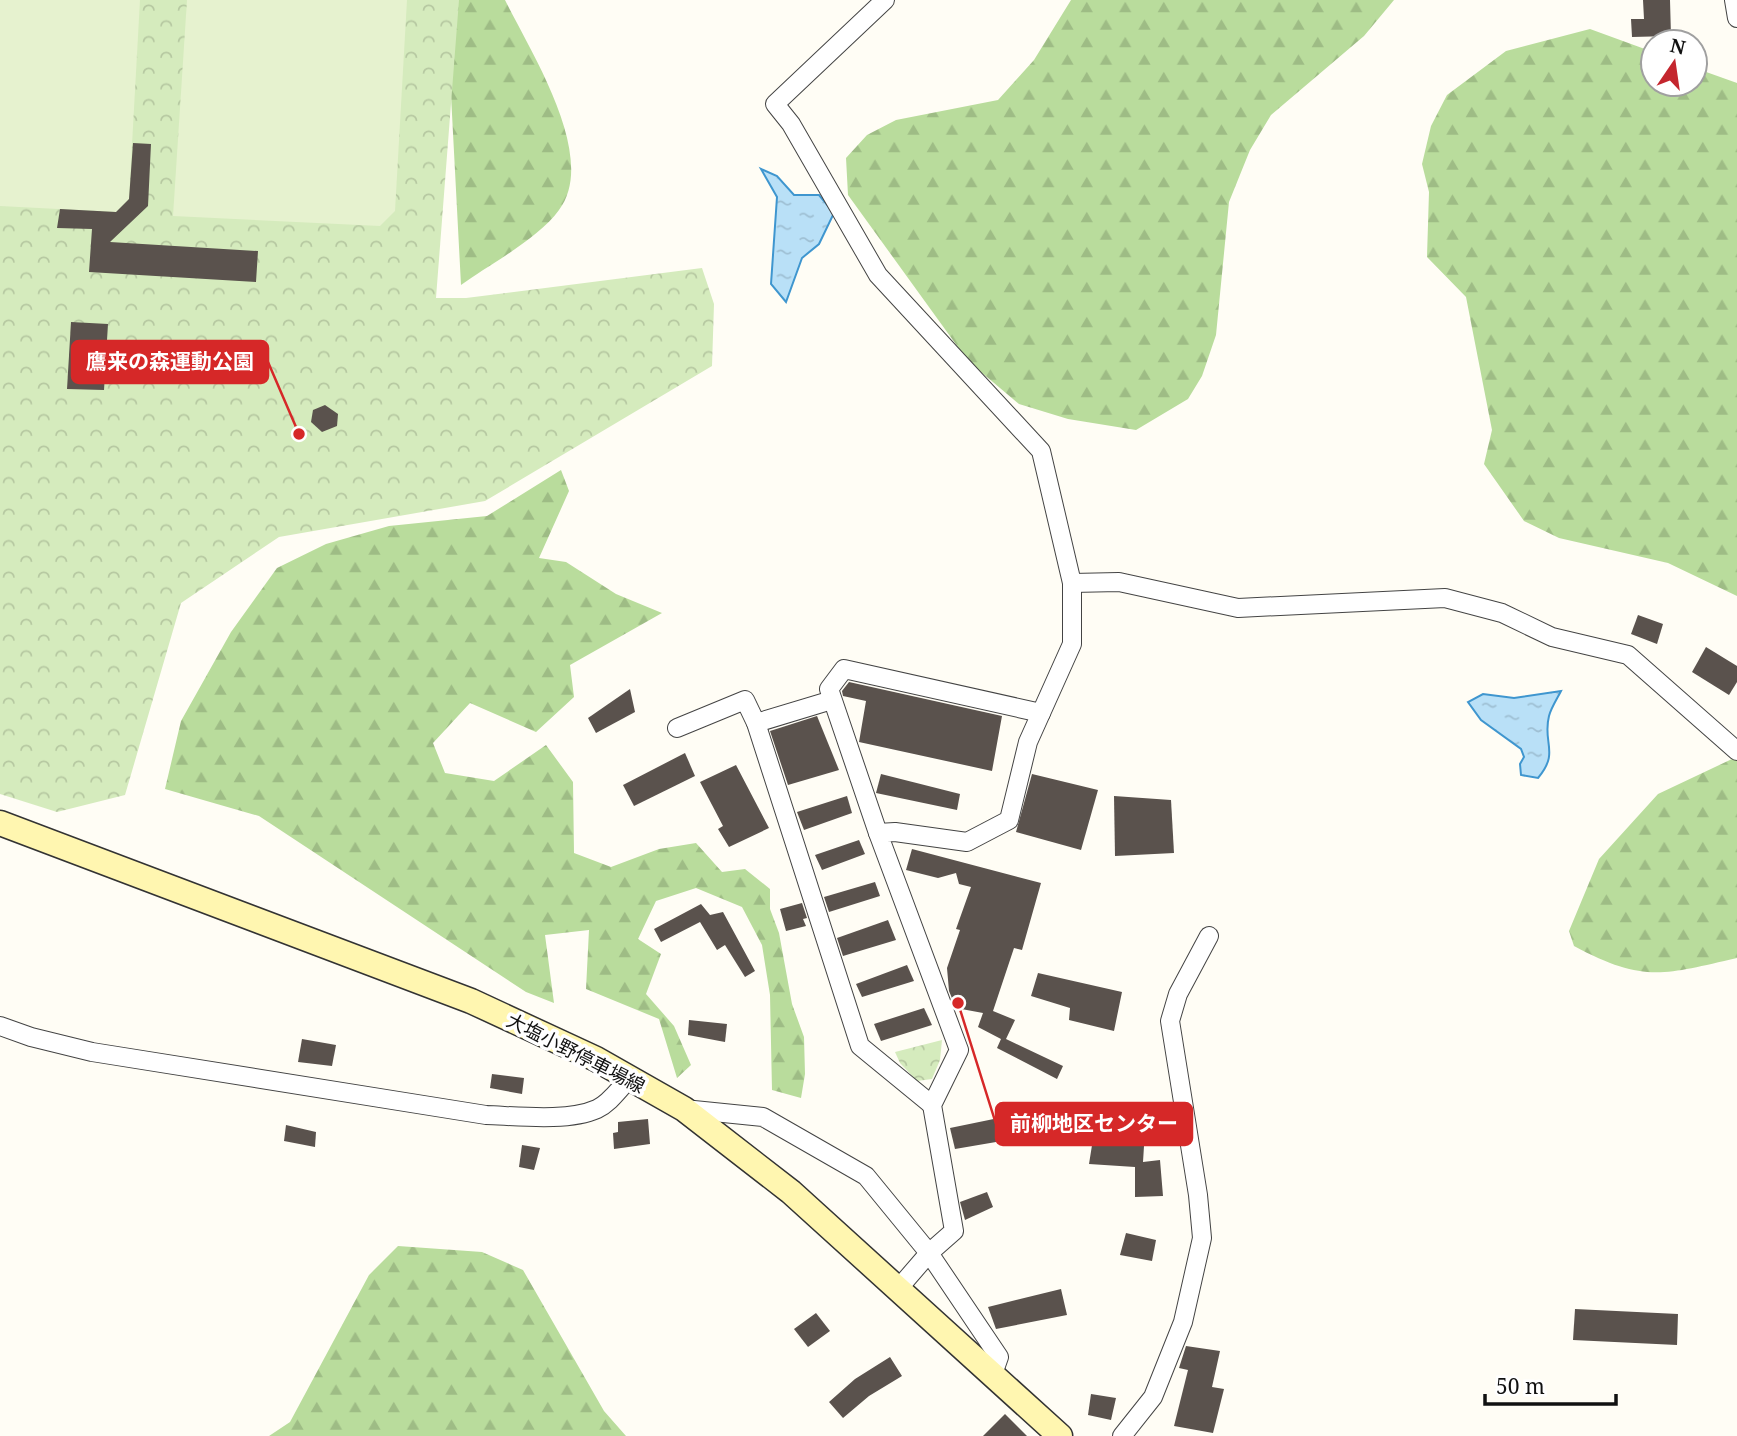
<svg xmlns="http://www.w3.org/2000/svg" width="1737" height="1436" font-family="'Noto Serif','Noto Sans JP',serif">
<style>
.forest{fill:url(#forest-firs)}
.park{fill:url(#park-crowns)}
.pitch{fill:#e6f2cf}
.water{fill:url(#water-ripples);stroke:#3f96cf;stroke-width:2}
.building{fill:#5a524d}
.lines{fill:none;stroke-linecap:round;stroke-linejoin:round}
.street-casing{stroke:#444;stroke-width:20}
.secondary-casing{stroke:#333;stroke-width:27}
.street{stroke:#fff;stroke-width:18}
.secondary{stroke:#fff6b0;stroke-width:24}
.labels{text-anchor:middle;dominant-baseline:central;stroke-width:7;stroke-linejoin:round;paint-order:stroke}
.street-label{font-size:19px;fill:#111;stroke:#fff}
.leader{fill:none;stroke:#d62828;stroke-width:2.5}
.callout-dot{fill:#d62828;stroke:#fff;stroke-width:2.5}
.callout{fill:#d62828;stroke:#d62828;stroke-width:2.5}
.callout-label{font-size:21px;text-anchor:middle;font-weight:bold;fill:#fff}
</style>
<defs>
<pattern id="forest-firs" width="22" height="20" patternUnits="userSpaceOnUse" patternTransform="scale(1.75)"><rect width="22" height="20" fill="#b9dc9c"/><path d="M5 1l3.5 6h-7zM16 11l3.5 6h-7z" fill="#9ebc85"/></pattern>
<pattern id="park-crowns" width="20" height="18" patternUnits="userSpaceOnUse" patternTransform="scale(1.75)"><rect width="20" height="18" fill="#d5ebbd"/><path d="M2 6a3 3 0 1 1 6 0M12 15a3 3 0 1 1 6 0" fill="none" stroke="#b6c8a1"/></pattern>
<pattern id="water-ripples" width="26" height="14" patternUnits="userSpaceOnUse" patternTransform="scale(1.75)"><rect width="26" height="14" fill="#b9e0f7"/><path d="M2 4q2-2 4 0t4 0M15 11q2-2 4 0t4 0" fill="none" stroke="#9ebfd3"/></pattern>
</defs>
<rect width="100%" height="100%" fill="#fffdf5"/>
<g class="forest">
<path d="M446,0H505C530,51 599,157 559,210C538,239 490,264 461,285Z"/>
<path d="M1071,0H1394L1364,36L1271,115L1250,150L1229,202L1216,335L1202,376L1188,399L1136,430L1068,419L1019,404L968,361L848,195L846,158L867,135L896,120L998,100L1034,60Z"/>
<path d="M1590,29L1653,52V84H1695V68L1737,83V596L1668,563L1559,538L1524,521L1484,464L1492,430L1466,297L1427,257L1429,192L1422,164L1431,126L1447,95L1506,51Z"/>
<path d="M561,470L569,491L539,558L566,562L616,594L662,613L570,665L574,697L536,732L470,703L433,743L445,773L494,781L546,745L573,782L574,853L611,867L659,849L696,843L722,872L745,869L770,889V909L779,933L792,1004L804,1037L805,1074L801,1098L772,1090L770,995L762,945L742,907L696,888L656,901L638,939L661,954L646,994L674,1026L691,1065L677,1078L659,1019L586,989L589,930L545,935L554,1003L526,992L259,816L165,789L181,721L231,632L277,568L326,544L389,526L487,516Z"/>
<path d="M1732,759H1737V958C1663,975 1643,983 1574,946L1569,931L1599,859L1658,794Z"/>
<path d="M398,1246L482,1252L523,1270L604,1411L626,1436H269L290,1422L369,1275Z"/>
</g>
<g class="park">
<path d="M0,0H459L436,298H466L702,268L714,304L712,366L485,501L279,537L181,603L125,795L57,812L0,794Z"/>
<path d="M942,1040L940,1060L932,1079L917,1081L900,1063L895,1052Z"/>
</g>
<g class="pitch">
<path d="M0,0H140L129,199L116,212L0,206Z"/>
<path d="M187,0H407L395,211L380,226L173,216Z"/>
</g>
<g class="water">
<path d="M761,169L777,176L794,195H819L834,213L819,244L802,258L786,302L771,284L777,197Z"/>
<path d="M1561,691C1557,699 1551,708 1549,716C1542,743 1560,752 1538,778L1521,775L1520,764L1524,757L1521,749L1481,720L1468,702L1483,694L1514,698Z"/>
</g>
<g class="building">
<path d="M1643,0H1670L1671,36L1632,37L1631,19H1644Z"/>
<path d="M133,143L151,144L148,206L110,242L258,251L256,282L89,272L92,229L57,228L60,209L116,212L129,199Z"/>
<path d="M71,322L108,324L104,390L67,389Z"/>
<path d="M325,405L338,414L337,426L322,432L311,422L313,410Z"/>
<path d="M1638,615L1663,624L1657,644L1631,634Z"/>
<path d="M1706,647L1737,666V682L1729,695L1692,672Z"/>
<path d="M849,682L1002,716L992,771L859,742L866,701L843,696L842,691Z"/>
<path d="M630,689L635,712L596,733L588,718Z"/>
<path d="M817,716L839,770L788,785L770,731Z"/>
<path d="M685,753L695,776L634,806L623,785Z"/>
<path d="M736,765L769,828L729,847L718,829L723,826L700,782Z"/>
<path d="M881,774L960,794L957,810L876,793Z"/>
<path d="M1032,774L1098,790L1081,850L1016,832Z"/>
<path d="M847,796L852,813L804,830L797,812Z"/>
<path d="M1114,796L1171,800L1174,853L1115,856Z"/>
<path d="M859,840L865,854L822,870L815,855Z"/>
<path d="M912,849L1041,883L1022,950L1014,948L993,1011L1015,1020L1006,1039L1063,1066L1057,1079L997,1048L1001,1039L978,1027L983,1013L956,1008L949,991L947,968L960,930L956,929L971,887L959,884L956,873L938,878L906,870Z"/>
<path d="M875,882L880,896L829,912L824,897Z"/>
<path d="M802,903L807,918L803,919L806,926L786,931L780,909Z"/>
<path d="M701,904L710,915L723,912L755,971L745,977L725,945L717,950L700,922L661,942L654,929Z"/>
<path d="M888,920L896,940L843,956L837,938Z"/>
<path d="M907,965L914,981L862,997L856,984Z"/>
<path d="M1038,973L1122,992L1114,1031L1069,1020L1070,1008L1031,996Z"/>
<path d="M924,1008L932,1025L881,1041L874,1024Z"/>
<path d="M689,1020L727,1024L725,1042L688,1035Z"/>
<path d="M302,1039L336,1045L332,1066L298,1062Z"/>
<path d="M492,1074L524,1078L522,1094L490,1088Z"/>
<path d="M1032,1111L1037,1135L955,1149L950,1128Z"/>
<path d="M648,1119L650,1144L614,1149L613,1133L618,1132V1122Z"/>
<path d="M286,1125L316,1132L315,1147L284,1141Z"/>
<path d="M1093,1139L1144,1146L1143,1162L1160,1160L1163,1196L1135,1197V1167L1089,1164Z"/>
<path d="M522,1145L540,1148L534,1170L519,1167Z"/>
<path d="M987,1192L993,1207L965,1220L960,1202Z"/>
<path d="M1126,1233L1156,1240L1152,1261L1120,1255Z"/>
<path d="M1061,1289L1067,1315L996,1329L988,1307Z"/>
<path d="M1575,1309L1678,1314L1677,1345L1573,1340Z"/>
<path d="M816,1313L830,1331L808,1347L794,1329Z"/>
<path d="M1186,1346L1220,1351L1212,1387L1224,1389L1213,1433L1174,1426L1188,1370L1179,1368Z"/>
<path d="M890,1357L902,1376L869,1396L843,1418L829,1402L855,1379Z"/>
<path d="M1091,1394L1116,1398L1111,1420L1088,1415Z"/>
<path d="M1005,1414L1027,1436H983Z"/>
</g>
<g class="lines">
<g class="street-casing">
<g id="street">
<path d="M885,0L775,104L791,124L878,275L1041,451L1072,583V644L1028,742L1009,820L967,842L895,832L878,833L959,1050L932,1105L954,1231L929,1253L898,1289"/>
<path d="M1734,0L1737,18"/>
<path d="M1072,583L1119,582L1238,608L1445,598L1502,613L1552,637L1628,655L1737,751"/>
<path d="M756,723L832,700"/>
<path d="M677,728L745,700L756,723L860,1046L932,1105"/>
<path d="M878,833L829,689L844,669L1041,713"/>
<path d="M0,1026L31,1037L92,1052L486,1115C517,1116 568,1122 597,1109C610,1103 619,1089 629,1079"/>
<path d="M684,1109L763,1117L866,1176L929,1253L999,1357L993,1374"/>
<path d="M1122,1436L1153,1397L1183,1322L1202,1238L1198,1195L1170,1021L1178,994L1209,936"/>
</g>
</g>
<g class="secondary-casing">
<path id="secondary" d="M0,823L471,1001L596,1059L684,1109L791,1192L1060,1436"/>
</g>
<use href="#street" class="street"/>
<use href="#secondary" class="secondary"/>
</g>
<g class="labels">
<g class="street-label">
<text transform="translate(576 1053) rotate(27)">大塩小野停車場線</text>
</g>
</g>
<path class="leader" d="M299 434L268 362M958 1003L996 1124"/>
<g class="callout-dot">
<circle cx="299" cy="434" r="7"/>
<circle cx="958" cy="1003" r="7"/>
</g>
<g class="callout">
<rect x="72" y="341" width="196" height="42" rx="7"/>
<rect x="996" y="1103" width="196" height="42" rx="7"/>
</g>
<g class="callout-label">
<text x="170" y="369">鷹来の森運動公園</text>
<text x="1094" y="1131">前柳地区センター</text>
</g>
<g transform="translate(1674 63) rotate(13)"><circle r="33" fill="#ffffff" stroke="#a0a0a0" stroke-width="2"/>
<path d="M0-5L12 26L0 18L-12 26Z" fill="#c4262e"/>
<text y="-10" font-size="19" font-weight="bold" text-anchor="middle" fill="#111111">N</text>
</g>
<path d="M1485 1394v10h131v-10" fill="none" stroke="#111111" stroke-width="3.5"/>
<text x="1496" y="1394" font-size="21" fill="#111111" stroke="#ffffff" stroke-width="5" paint-order="stroke">50 m</text>
</svg>
